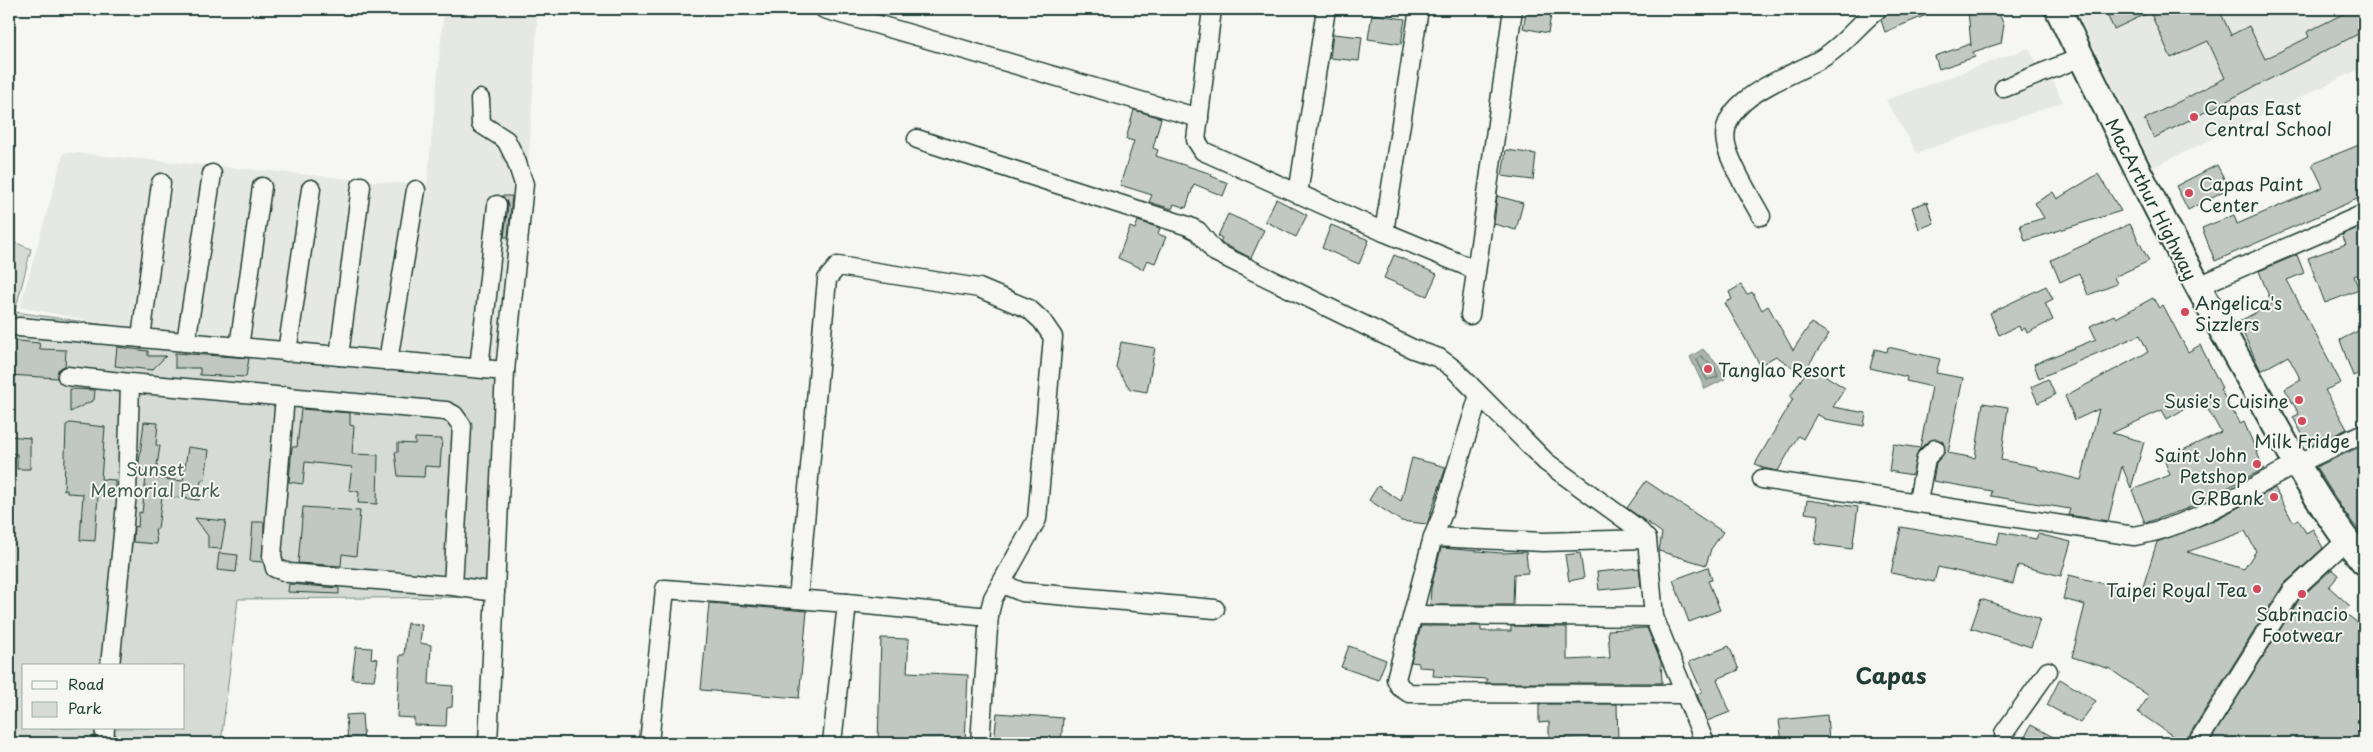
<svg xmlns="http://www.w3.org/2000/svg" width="2373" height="752" font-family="'Playpen Sans',sans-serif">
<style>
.built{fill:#e6e8e4}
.green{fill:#d6dbd6;stroke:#7a8c85;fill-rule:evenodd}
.water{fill:#aab3ae;stroke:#72847d}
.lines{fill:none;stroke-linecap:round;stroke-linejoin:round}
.shore{stroke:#576c65;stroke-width:1}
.building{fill:#c1c8c3;stroke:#1f3d34;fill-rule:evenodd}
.minor-casing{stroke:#1f3d34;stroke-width:21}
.highway-casing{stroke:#1f3d34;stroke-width:29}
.minor{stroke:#f6f6f2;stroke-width:18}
.highway{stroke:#f6f6f2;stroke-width:25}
.poi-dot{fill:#d1495b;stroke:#f6f6f2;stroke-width:2}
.labels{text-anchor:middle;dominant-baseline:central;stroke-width:4;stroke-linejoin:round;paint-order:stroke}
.poi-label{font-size:18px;fill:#1f3d34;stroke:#f6f6f2;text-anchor:start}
.street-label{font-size:18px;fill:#1f3d34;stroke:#f6f6f2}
.park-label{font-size:18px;fill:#445d54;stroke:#f6f6f2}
.district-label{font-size:22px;font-weight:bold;fill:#1f3d34;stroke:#f6f6f2}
</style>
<rect width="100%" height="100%" fill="#f6f6f2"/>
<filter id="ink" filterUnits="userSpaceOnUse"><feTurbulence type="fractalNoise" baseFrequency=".02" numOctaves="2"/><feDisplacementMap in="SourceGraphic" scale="10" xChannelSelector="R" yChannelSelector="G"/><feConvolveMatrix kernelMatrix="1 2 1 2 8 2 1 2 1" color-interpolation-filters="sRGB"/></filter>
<g filter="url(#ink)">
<g class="built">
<path d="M444,9H538L515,378L267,356L20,307L64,152L427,186Z"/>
<path d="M2075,9H2364V67L2153,167Z"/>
<path d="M2029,48L2045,80L2052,79L2063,102L1917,153L1886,100Z"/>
</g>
<path class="green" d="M9,240L31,249L15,312L503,381L488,597L238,599L221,743H9ZM24,666H184V728H24Z"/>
<path class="water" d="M1703,349L1718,365L1725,379L1705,389L1690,357Z"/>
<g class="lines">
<path class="shore" d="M1701,356L1715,368L1718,377L1707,380L1697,360Z"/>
</g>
<g class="building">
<path d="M1527,9H1552L1548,33L1523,28Z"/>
<path d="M1888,9H1941L1885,32L1881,20L1888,13Z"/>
<path d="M1968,9H1997L2004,25L2001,43L1973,52L1975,57L1939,69L1935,56L1970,44L1971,46Z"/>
<path d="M2104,9H2219L2231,35L2249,26L2265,59L2309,37L2307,32L2353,9H2364V31L2154,138L2145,119L2225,78L2208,41L2171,58L2150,12L2114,29Z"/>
<path d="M1372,14L1405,19L1401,44L1368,39Z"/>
<path d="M1333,34L1362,37L1359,61L1330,58Z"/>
<path d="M1134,110L1161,118L1153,148L1158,150L1156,156L1212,174L1211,176L1228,183L1223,196L1194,184L1186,208L1174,204L1172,209L1149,202L1152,195L1120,185L1134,141L1126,139Z"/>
<path d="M2364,143V196L2215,261L2202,228L2234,215L2237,224L2323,187L2312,164Z"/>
<path d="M1506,150L1536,154L1533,180L1502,176Z"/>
<path d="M2217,165L2229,188L2188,210L2176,186Z"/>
<path d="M2098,174L2121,211L2025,241L2020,225L2044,218L2035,203L2053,192L2057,199Z"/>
<path d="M502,196H512L508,237H504L508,206L506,200Z"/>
<path d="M1497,196L1523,203L1516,230L1494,224Z"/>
<path d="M1276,199L1307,215L1296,237L1265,221Z"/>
<path d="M1927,202L1934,223L1919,229L1912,207Z"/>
<path d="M1228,214L1264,230L1251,258L1220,242L1222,238L1218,236Z"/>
<path d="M1138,221L1160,228L1158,234L1166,237L1155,263L1147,260L1143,269L1118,258L1130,227L1135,229Z"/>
<path d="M2130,224L2149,261L2114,277L2117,284L2088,295L2079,273L2060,282L2051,260Z"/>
<path d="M1331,225L1369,240L1359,264L1322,248Z"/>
<path d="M2364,225V272L2354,276L2359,290L2325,303L2308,258L2346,244L2342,235Z"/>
<path d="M1394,255L1437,274L1427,296L1384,278Z"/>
<path d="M2297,255L2304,273L2287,280L2341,383L2325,390L2347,429L2309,447L2293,417L2299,414L2285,389L2301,380L2288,356L2261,371L2238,322L2272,304L2259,271Z"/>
<path d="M1741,285L1747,295L1752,292L1762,310L1768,306L1793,350L1811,323L1829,334L1805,370L1806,372L1810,366L1845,388L1833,407L1866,413L1864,426L1825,419L1817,414L1803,439L1798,436L1778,471L1763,468L1755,464L1793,399L1790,397L1804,375L1776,356L1760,365L1725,303L1732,299L1729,292Z"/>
<path d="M2046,286L2053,299L2045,303L2053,320L2027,333L2025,328L2021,331L2019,326L1999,335L1990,313Z"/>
<path d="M2153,298L2159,308L2163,305L2188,352L2200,345L2222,388L2220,389L2240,424L2244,422L2264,469L2186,509L2145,523L2132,490L2170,475L2164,459L2221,432L2202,399L2167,419L2162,410L2112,433L2144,442L2131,488L2122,466L2108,521L2068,515L2070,509L1991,496L1992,491L1933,481L1936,463L1945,451L1943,442L1937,439L1928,441L1918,451L1912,475L1889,471L1893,444L1920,448L1932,387L1906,381L1907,377L1870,368L1875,349L1887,352L1888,347L1940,359L1936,373L1963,378L1948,453L1975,458L1983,403L2008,407L2001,460L2038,467V469L2081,480L2099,409L2075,420L2065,396L2148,352L2140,335L2039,378L2034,364L2096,339L2090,326L2114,315L2116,318Z"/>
<path d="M2364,328V371L2353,376L2340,340Z"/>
<path d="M9,340L39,343L40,349L66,350L65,366L58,370L57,378L9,375Z"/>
<path d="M1121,342L1155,348L1147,392L1130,389L1116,367Z"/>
<path d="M117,347L148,351V356H166L152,370L115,366Z"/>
<path d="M175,353L249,358L246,377L200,375V368H175Z"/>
<path d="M2048,379L2055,395L2038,403L2031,387Z"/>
<path d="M70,389L95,390L94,400L70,412Z"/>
<path d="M301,409L350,413V425L354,426L352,454L378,455L377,504L358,503L359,492L349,490L352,467L305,462L303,484L289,482L292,447H297Z"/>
<path d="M144,422L158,423L156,445L160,446L156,472L138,471Z"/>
<path d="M70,423L105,427L101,479L115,480V496L98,495L95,541L80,540L83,494L67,493V490H64L66,425Z"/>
<path d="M9,436L30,438V469H17V454L9,453Z"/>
<path d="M415,438L442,439L440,467L425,466L424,477L398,476L395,452H398V443L415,444Z"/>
<path d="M2364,445V537L2345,513L2316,467Z"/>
<path d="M188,447L209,450L205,480H201L199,500L162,496L158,529H155L157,544L133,542L134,526L138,527L139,512L142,513L146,477L183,481Z"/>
<path d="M1412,458L1446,467L1427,524L1401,521L1369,500L1378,486L1401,501Z"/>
<path d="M1646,481L1723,532L1711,549L1706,565L1659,551L1662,533L1627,508Z"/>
<path d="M2275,488L2293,522L2298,519L2306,533L2313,529L2323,548L2283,585L2188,737L2186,743H2183L2138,712L2149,696L2110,669L2072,657L2085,605L2063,599L2069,575L2141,593L2157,542L2213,521ZM2245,531L2256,551L2244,569L2187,552Z"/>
<path d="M1807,500L1858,507L1852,549L1815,544L1819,515L1805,513Z"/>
<path d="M303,507L360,511L356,556L342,554L341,566L298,563Z"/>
<path d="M195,518L226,521L221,549L208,548V536Z"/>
<path d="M253,522H264L263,562L250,561Z"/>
<path d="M1901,527L1997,544L2000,532L2036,539L2038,534L2071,542L2061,576L2018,565L2013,584L1938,567L1934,582L1891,573Z"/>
<path d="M1441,548L1502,553L1526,552L1528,573L1514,574L1513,605H1430L1431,588Z"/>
<path d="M219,553L238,555L236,572L217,570Z"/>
<path d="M1580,553L1584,578L1569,581L1565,555Z"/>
<path d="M1708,567L1712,580L1708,581L1720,610L1689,622L1673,580Z"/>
<path d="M1639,568L1641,586L1599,590L1597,572Z"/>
<path d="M2332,569L2339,575L2329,587L2350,606L2344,612L2364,628V743H2209L2300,598Z"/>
<path d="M289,584L339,588V594L288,592Z"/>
<path d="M1981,599L2040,619L2031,647L1971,628Z"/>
<path d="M709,603L807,611L799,698L701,690Z"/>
<path d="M407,623L422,625L420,643L431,645L429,684L453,686L452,707L447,708L446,726L414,725V718L397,717L400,655H404Z"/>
<path d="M1421,626H1481V631H1511V626L1567,627V660L1610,658L1608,630L1647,628L1661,662L1662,683H1487V679L1433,676L1434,668L1419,667V663L1411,662Z"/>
<path d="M881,638L909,639L907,672L968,675L965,743H878Z"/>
<path d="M1349,646L1386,660L1378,680L1341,667Z"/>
<path d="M1729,646L1739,670L1717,679L1730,712L1707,721L1697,694L1702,692L1689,662Z"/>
<path d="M356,647L372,648L371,658L378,659L374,680L352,679Z"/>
<path d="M2060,679L2096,701L2080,723L2047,705Z"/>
<path d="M1539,704H1617L1618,743H1578V740L1549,738V722L1539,723Z"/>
<path d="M997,713L1063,718L1061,743H994Z"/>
<path d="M362,714L364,743H348L346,715Z"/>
<path d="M1827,715L1829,742L1782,743L1779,720Z"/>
<path d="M2031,725L2064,743H2022Z"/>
</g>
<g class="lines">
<g class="minor-casing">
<g id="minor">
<path d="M824,9L1199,118"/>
<path d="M1212,9L1196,140L1203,151L1384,232L1476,270"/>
<path d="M2004,88L2082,57"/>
<path d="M480,99L481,124L506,140L516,160L524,184L505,371L488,743"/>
<path d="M917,139L1188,226L1198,231L1215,252L1413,349L1439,358L1454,369L1546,462L1637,528L1647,539L1654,617L1705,743"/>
<path d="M1298,194L1326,9"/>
<path d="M1761,216C1751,198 1732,167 1727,148C1712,98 1793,77 1824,57C1846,43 1858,24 1878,9"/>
<path d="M1384,232L1419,9"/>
<path d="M2196,287L2364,214"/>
<path d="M1470,315L1513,9"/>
<path d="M19,327L505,371"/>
<path d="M141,338L161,183"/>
<path d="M186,342L212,174"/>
<path d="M239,347L262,187"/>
<path d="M287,352L311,189"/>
<path d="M339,356L361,186"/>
<path d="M388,361L416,190"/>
<path d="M479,368L497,205"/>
<path d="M67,376L130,383L446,411L454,415L462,426L453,586"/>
<path d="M1479,395L1443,513L1433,537L1396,679L1400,687L1409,693L1686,694"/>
<path d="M285,396L272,556L275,568L289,573L453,586L495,592"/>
<path d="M1762,479L2134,536C2186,528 2233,498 2278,474C2306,459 2335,446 2364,433"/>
<path d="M1918,501L1926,458L1935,449"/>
<path d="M1433,537L1543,542L1647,539"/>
<path d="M1002,584L1022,592L1215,609"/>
<path d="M798,599L827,279L838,266L979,288L1029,309L1042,321L1053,337L1037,519L993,598L989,614L980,743"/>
<path d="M847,603L989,617"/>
<path d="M1414,615L1654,617"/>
<path d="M110,666L127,493L130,383"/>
<path d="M104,743L105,728"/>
<path d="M649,743L665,589L847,603L832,743"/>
<path d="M2005,743L2004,733L2048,671"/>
<path d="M2197,743L2292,591L2346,541"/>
</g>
</g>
<g class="highway-casing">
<path id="highway" d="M2058,9C2120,138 2184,265 2255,389C2288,448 2320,510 2364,562"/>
</g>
<use href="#minor" class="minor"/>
<use href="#highway" class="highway"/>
</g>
</g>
<g class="poi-dot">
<circle cx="2194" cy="117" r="5"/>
<circle cx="2189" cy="193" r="5"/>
<circle cx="2185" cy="312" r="5"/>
<circle cx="1708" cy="369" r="5"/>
<circle cx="2299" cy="400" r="5"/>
<circle cx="2302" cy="421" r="5"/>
<circle cx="2257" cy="464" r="5"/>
<circle cx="2274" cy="497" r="5"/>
<circle cx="2257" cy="589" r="5"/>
<circle cx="2302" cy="594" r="5"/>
</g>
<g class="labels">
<g class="poi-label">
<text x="2204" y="107">Capas East<tspan x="2204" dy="21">Central School</tspan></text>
<text x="2199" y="183">Capas Paint<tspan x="2199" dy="21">Center</tspan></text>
<text x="2195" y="302">Angelica's<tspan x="2195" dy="21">Sizzlers</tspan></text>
<text x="1718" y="369">Tanglao Resort</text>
<text x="2289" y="400" text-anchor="end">Susie's Cuisine</text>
<text x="2302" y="440" text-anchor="middle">Milk Fridge</text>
<text x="2247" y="454" text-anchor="end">Saint John<tspan x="2247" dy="21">Petshop</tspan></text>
<text x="2264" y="497" text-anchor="end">GRBank</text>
<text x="2247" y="589" text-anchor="end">Taipei Royal Tea</text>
<text x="2302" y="613" text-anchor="middle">Sabrinacio<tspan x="2302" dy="21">Footwear</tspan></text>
</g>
<g class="street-label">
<text transform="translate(2152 199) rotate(63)">MacArthur Highway</text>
</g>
<g class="park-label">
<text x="155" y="468">Sunset<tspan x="155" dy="21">Memorial Park</tspan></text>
</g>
<g class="district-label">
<text x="1891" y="674">Capas</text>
</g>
</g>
<rect width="2373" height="752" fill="none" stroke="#f6f6f2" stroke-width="30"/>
<rect x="15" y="15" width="2343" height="722" fill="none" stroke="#1f3d34" stroke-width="2" filter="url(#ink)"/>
<rect x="22" y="664" width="162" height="65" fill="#f6f6f2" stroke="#a0aca6"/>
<rect x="32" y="681" width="25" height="8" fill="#f6f6f2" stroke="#a0aca6"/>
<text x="68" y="690" font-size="15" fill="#1f3d34">Road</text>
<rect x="32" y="702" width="25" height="15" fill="#d6dbd6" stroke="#a0aca6"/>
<text x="68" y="714" font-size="15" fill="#1f3d34">Park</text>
</svg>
